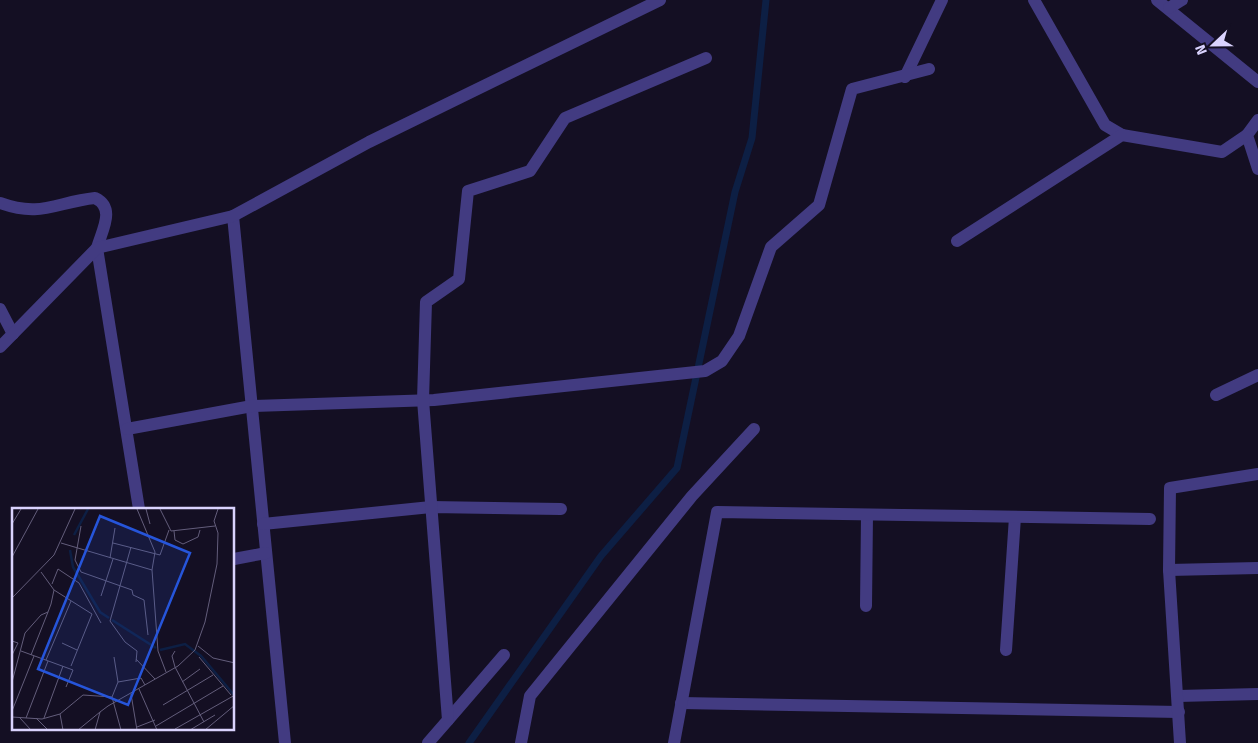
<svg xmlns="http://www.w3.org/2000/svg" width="1258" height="743" font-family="'Fira Sans',sans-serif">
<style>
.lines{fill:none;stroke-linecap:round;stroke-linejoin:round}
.stream{stroke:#0d1f44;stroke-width:7}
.minor{stroke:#423b81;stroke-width:12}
.inset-river{fill:none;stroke:#0d1f44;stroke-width:2.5}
.inset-road{fill:none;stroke:#635d7b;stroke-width:1}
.view{fill:#2655da;fill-opacity:0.15;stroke:#2655da;stroke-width:2.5}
.inset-edge{fill:none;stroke:#dad3fe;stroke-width:2.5}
</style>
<rect width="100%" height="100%" fill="#140f23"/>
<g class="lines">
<path class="stream" d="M469,743L601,556L677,468L735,192L752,138L766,0"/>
<g class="minor">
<path d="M1034,0L1105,125L1122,135"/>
<path d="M1157,0L1258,82"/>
<path d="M1169,8L1182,0"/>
<path d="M905,77L942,0"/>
<path d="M1258,120L1247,135L1258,169"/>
<path d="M0,203C41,218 56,202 95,198C116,208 102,230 97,248L139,509"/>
<path d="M233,216L285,743"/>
<path d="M957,241L1122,135L1222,152L1247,135"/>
<path d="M0,309L13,334"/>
<path d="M0,347L97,248L233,216L369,142L660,0"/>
<path d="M1216,395L1258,375"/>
<path d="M127,429L252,406L434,400L705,371L722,361L739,336L771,247L819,205L852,89L929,69"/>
<path d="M263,524L431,507L561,509"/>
<path d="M234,559L266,553"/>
<path d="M1169,570L1258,568"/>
<path d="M866,606L867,515"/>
<path d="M1006,650L1015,517"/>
<path d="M1178,696L1258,694"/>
<path d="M681,703L1179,712"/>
<path d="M448,720L504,655"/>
<path d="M428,743L448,720L423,400L426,302L459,279L468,191L530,171L565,118L706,58"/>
<path d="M521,743L530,696L692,496L754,429"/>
<path d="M674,743L717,512L1150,519"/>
<path d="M1180,743L1169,570L1170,488L1258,474"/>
</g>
</g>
<g transform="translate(12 508)">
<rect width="222" height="222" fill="#140f23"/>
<path class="inset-river" d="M62,27L76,1M58,42L61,59L88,104L97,110M100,112L144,140M148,142L173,136L189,148L222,187"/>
<path class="inset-road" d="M125,1L143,44L140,62L146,143L154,164M134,1L138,16M148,1L159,23L203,18M0,16L9,1M69,18L63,52L69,64L120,82L121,87L132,92L136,127M162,23L163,32L171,36L186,29L188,22M49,35L140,62M101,35L148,47L157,22M119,39L98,113L113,134L125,143L124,154M0,49L26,1M98,50L103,20M40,76L46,61L67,75L89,115M42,82L80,106L59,158M89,88L101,51M0,90L42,47L63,1M0,133L6,135L0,147M50,135L65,142M186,138L201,150L223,155M9,143L61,162L54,179M163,143L160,148L163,159L192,214M19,147L36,104M187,149L219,187M124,151L143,171M34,152L59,93M0,174L13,125L29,107L36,104L39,96L42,82L29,64M106,174L129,170L133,177M170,174L188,161M127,181L145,222M119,186L125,222M100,189L106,174L102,149M151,197L201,167M0,203L22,148M48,206L51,222M0,209L30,211L48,206L71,187L100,189L109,222M8,210L19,222M14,210L36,153M24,210L36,222M32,210L51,158M144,218L211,178M125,219L143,212M163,221L223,187M66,222L88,204M83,222L88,204L96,198L166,158L183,142L193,114L205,56L206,25L202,13L206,1M178,222L203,207M193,222L223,197"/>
<path class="view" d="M88,8L178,45L116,197L26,161Z"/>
<rect width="222" height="222" class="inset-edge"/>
</g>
<g transform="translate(1213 45) rotate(248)" stroke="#140f23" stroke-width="4" paint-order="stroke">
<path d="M0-4L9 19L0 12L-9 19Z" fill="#dad3fe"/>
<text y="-8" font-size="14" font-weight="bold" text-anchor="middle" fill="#dad3fe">N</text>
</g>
</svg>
